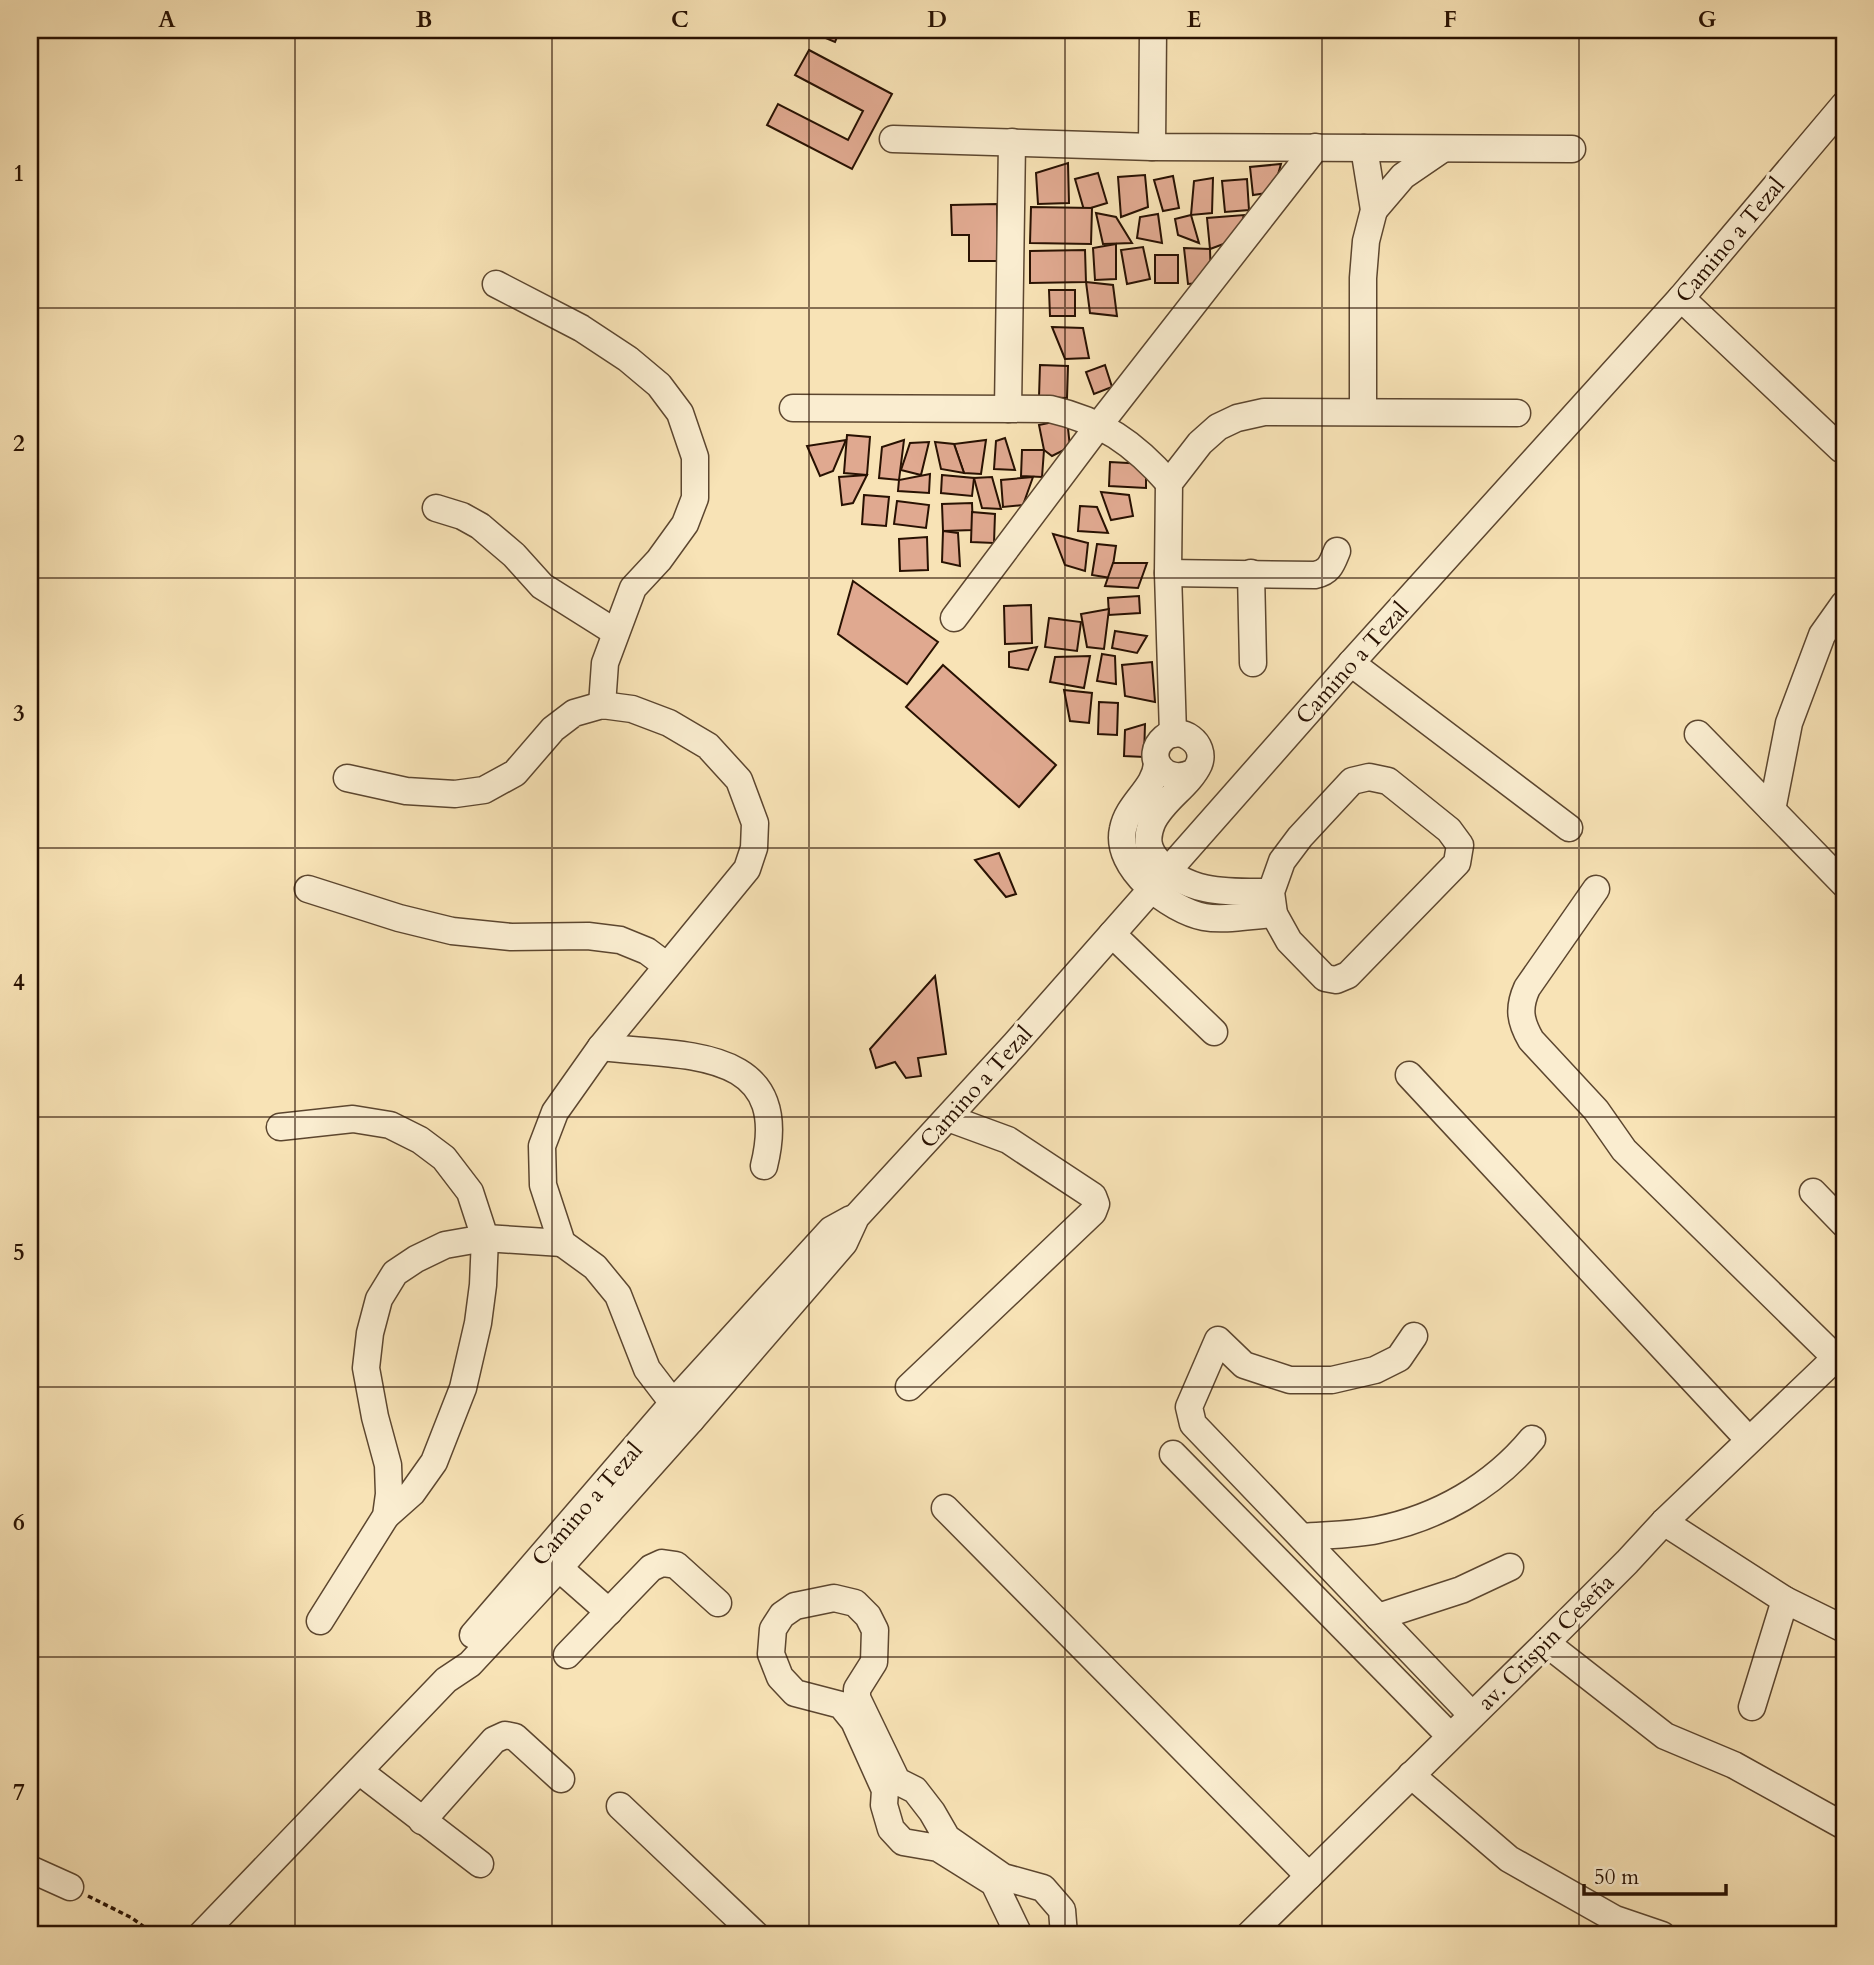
<svg xmlns="http://www.w3.org/2000/svg" width="1874" height="1965" font-family="Cardo,serif">
<style>
.building{fill:#e0a990;stroke:#281102;stroke-width:2}
.lines{fill:none;stroke-linecap:round;stroke-linejoin:round}
.minor-casing{stroke:#5c462f;stroke-width:29}
.path{stroke:#281102;stroke-width:3.5;stroke-dasharray:5 3.5;stroke-linecap:butt}
.minor{stroke:#faedd0;stroke-width:26}
.grid{fill:none;stroke:#281102;stroke-width:2;stroke-opacity:0.55}
.labels{text-anchor:middle;dominant-baseline:central;stroke-width:7;stroke-linejoin:round;paint-order:stroke}
.street-label{font-size:23px;fill:#281102;stroke:#faedd0}
.neatline{fill:none;stroke:#281102;stroke-width:2.5}
.grid-label{font-size:23px;text-anchor:middle;font-weight:bold;fill:#281102}
</style>
<rect width="100%" height="100%" fill="#f8e3b6"/>
<filter id="stains"><feTurbulence type="fractalNoise" baseFrequency=".00286" numOctaves="4"/><feColorMatrix values="0 0 0 0 .2 0 0 0 0 .09 0 0 0 0 .02 0 0 0 .5 -.17"/></filter>
<radialGradient id="worn" r=".72"><stop offset=".6" stop-color="#630" stop-opacity="0"/><stop offset="1" stop-color="#630" stop-opacity=".3"/></radialGradient>
<g class="building">
<path d="M809,30H840L835,42L809,31Z"/>
<path d="M809,50L892,94L852,169L767,125L778,104L848,140L863,111L795,75Z"/>
<path d="M1068,163L1069,203L1038,204L1036,173Z"/>
<path d="M1281,164L1273,192L1253,195L1250,167Z"/>
<path d="M1098,173L1107,203L1084,210L1075,179Z"/>
<path d="M1145,175L1148,207L1121,217L1118,177Z"/>
<path d="M1173,176L1179,208L1163,211L1154,180Z"/>
<path d="M1213,178L1212,213L1191,215L1194,181Z"/>
<path d="M1247,179L1249,210L1225,212L1222,181Z"/>
<path d="M997,204L998,261H969V235H952L951,205Z"/>
<path d="M1031,207L1092,208L1091,244L1030,243Z"/>
<path d="M1096,213L1116,217L1132,243L1103,244Z"/>
<path d="M1158,214L1162,243L1137,238L1140,217Z"/>
<path d="M1191,215L1199,243L1178,235L1175,219Z"/>
<path d="M1244,215L1237,239L1210,249L1207,218Z"/>
<path d="M1116,244V279L1095,280L1093,248Z"/>
<path d="M1143,247L1150,279L1127,284L1121,250Z"/>
<path d="M1184,248L1210,249L1211,282L1188,284Z"/>
<path d="M1085,250L1086,282L1030,283V251Z"/>
<rect x="1155" y="255" width="23" height="28"/>
<path d="M1086,282L1113,285L1117,316L1090,313Z"/>
<path d="M1049,290H1075V316H1050Z"/>
<path d="M1052,327L1083,328L1089,358L1065,359Z"/>
<path d="M1040,365L1068,366L1067,398L1039,397Z"/>
<path d="M1105,365L1112,387L1094,394L1086,372Z"/>
<path d="M1067,419L1070,447L1052,456L1044,450L1039,425Z"/>
<path d="M847,435L870,437L867,475L844,473Z"/>
<path d="M1005,438L1015,470L994,469L996,441Z"/>
<path d="M846,440L833,471L820,476L807,446Z"/>
<path d="M904,440L899,480L879,478L882,447Z"/>
<path d="M986,440L981,474L964,473L954,444Z"/>
<path d="M929,442L921,475L901,470L910,443Z"/>
<path d="M935,442L954,444L964,473L941,469Z"/>
<path d="M1022,450H1044L1042,477L1021,476Z"/>
<path d="M1110,462L1146,464V488L1109,486Z"/>
<path d="M930,474L929,493L898,491L899,480Z"/>
<path d="M867,475L853,503L842,505L839,477Z"/>
<path d="M942,475L974,478L972,496L941,493Z"/>
<path d="M992,477L1001,509L982,508L974,478Z"/>
<path d="M1033,477L1023,505L1003,507L1001,480Z"/>
<path d="M1101,492L1129,495L1133,516L1111,520Z"/>
<path d="M864,495L889,497L886,526L862,524Z"/>
<path d="M897,501L929,505L926,528L894,524Z"/>
<path d="M972,503L973,530L943,531L942,504Z"/>
<path d="M1080,506L1097,507L1108,533L1078,531Z"/>
<path d="M972,512L995,514L994,543L971,542Z"/>
<path d="M943,531L958,533L960,566L942,562Z"/>
<path d="M1053,534L1088,543L1085,571L1065,565Z"/>
<path d="M927,537L928,570L900,571L899,539Z"/>
<path d="M1097,544L1116,546L1111,578L1092,575Z"/>
<path d="M1113,563H1147L1138,588L1105,586Z"/>
<path d="M853,581L938,642L907,684L838,634Z"/>
<path d="M1139,596L1140,613L1109,615L1108,598Z"/>
<path d="M1031,605L1032,643L1005,644L1004,606Z"/>
<path d="M1109,609L1104,649L1087,647L1081,614Z"/>
<path d="M1049,618L1081,622L1077,651L1045,647Z"/>
<path d="M1115,631L1147,636L1137,653L1112,648Z"/>
<path d="M1037,647L1028,670L1009,667V652Z"/>
<path d="M1102,654L1115,656L1116,684L1097,681Z"/>
<path d="M1090,656L1084,688L1050,682L1055,657Z"/>
<path d="M1152,662L1155,702L1125,696L1122,665Z"/>
<path d="M943,665L1056,765L1019,807L906,707Z"/>
<path d="M1064,690L1092,693L1089,723L1070,721Z"/>
<path d="M1099,702L1118,703L1117,735L1098,734Z"/>
<path d="M1145,724L1144,757L1124,756L1125,730Z"/>
<path d="M999,853L1016,894L1006,897L975,860Z"/>
<path d="M935,976L946,1054L918,1058L921,1076L906,1078L895,1062L876,1068L870,1049Z"/>
</g>
<g class="lines">
<g class="minor-casing">
<g id="minor">
<path d="M893,139L1152,147L1572,149"/>
<path d="M1152,147L1153,30"/>
<path d="M1374,210L1403,176L1441,150"/>
<path d="M496,284L581,328L628,359L659,385L680,413L695,457V498L685,524L659,560L633,588L605,663L602,705"/>
<path d="M1681,298L1841,449"/>
<path d="M793,408L1050,409C1102,421 1134,443 1169,483"/>
<path d="M1008,409L1012,142"/>
<path d="M1363,411V278L1366,241L1374,210L1364,148"/>
<path d="M436,508L462,516L480,526L514,555L542,586L615,632"/>
<path d="M1168,573L1315,575C1330,572 1332,563 1337,551"/>
<path d="M1251,573L1253,663"/>
<path d="M954,618L1099,425L1316,147"/>
<path d="M1351,663L1569,828"/>
<path d="M1173,734L1168,573L1169,483L1200,443L1218,427L1237,418L1264,412L1517,413"/>
<path d="M1698,734L1844,884"/>
<path d="M1157,764C1155,789 1128,803 1123,829C1114,868 1170,910 1204,917C1225,921 1252,915 1274,914"/>
<path d="M1192,773C1164,786 1143,756 1164,738C1181,724 1207,744 1199,764C1189,786 1162,800 1152,823C1146,838 1147,849 1158,861C1186,895 1231,892 1271,892"/>
<path d="M1369,777L1388,781L1449,830L1460,845L1457,863L1348,975L1336,980L1325,978L1289,941L1274,914L1271,892L1282,861L1300,837L1352,781Z"/>
<path d="M347,778L406,791L455,794L484,790L515,773L553,729L574,713L602,705L632,709L669,723L708,746L739,780L755,823L754,848L747,869L601,1047L555,1112L542,1146L543,1185L562,1243L595,1267L618,1295L647,1369L673,1403L691,1420"/>
<path d="M1772,810L1789,723L1822,635L1844,604"/>
<path d="M308,889L399,918L452,931L511,937L588,936L620,940L647,951L667,966"/>
<path d="M1596,889L1527,988C1518,1008 1520,1021 1531,1040L1596,1110L1624,1150L1836,1358"/>
<path d="M1112,934L1214,1032"/>
<path d="M601,1047C682,1057 794,1045 764,1166"/>
<path d="M1409,1075L1749,1440"/>
<path d="M280,1127L353,1119L390,1125L420,1140L444,1158L470,1192L485,1238L483,1285L478,1323L463,1388L434,1462L412,1493L386,1516"/>
<path d="M1813,1192L1844,1224"/>
<path d="M1414,1336L1399,1358L1375,1370L1332,1380H1290L1244,1365L1218,1340L1189,1407L1193,1424L1472,1715"/>
<path d="M909,1387L1093,1212L1096,1204L1093,1196L1008,1140L948,1118"/>
<path d="M1173,1454L1450,1736"/>
<path d="M945,1508L1309,1876"/>
<path d="M1664,1522L1785,1600L1844,1629"/>
<path d="M1302,1537C1326,1535 1353,1535 1377,1530C1438,1518 1493,1486 1532,1439"/>
<path d="M559,1568L609,1612"/>
<path d="M1378,1617L1461,1590L1510,1567"/>
<path d="M320,1621L386,1516L389,1494L388,1465L375,1417L366,1368L370,1333L379,1299L395,1273L416,1259L445,1245L485,1238L562,1243"/>
<path d="M473,1635L673,1403L831,1230L851,1219"/>
<path d="M1546,1643L1665,1736L1734,1765L1844,1826"/>
<path d="M567,1655L651,1568L662,1563L676,1565L718,1603"/>
<path d="M1752,1707L1785,1600"/>
<path d="M359,1771L480,1864"/>
<path d="M1411,1775L1509,1859L1615,1919L1662,1935"/>
<path d="M620,1806L756,1935"/>
<path d="M422,1821L494,1740L505,1735L515,1737L561,1779"/>
<path d="M30,1869L70,1887"/>
<path d="M201,1935L446,1680L470,1664L559,1568L691,1420L844,1243L856,1217L1015,1044L1351,663L1681,298L1844,105"/>
<path d="M1019,1935L994,1883L938,1848L903,1842L891,1829L884,1805L885,1790L854,1721L841,1705L795,1693L780,1677L771,1654L773,1629L782,1615L795,1606L834,1598L855,1603L868,1616L875,1630L874,1662L857,1689V1698L897,1781L915,1790L932,1812L947,1838L1003,1877L1043,1888L1062,1910L1064,1935"/>
<path d="M1249,1935L1546,1643L1627,1562L1664,1522L1844,1350"/>
</g>
</g>
<path class="path" d="M88,1896L132,1918L155,1935"/>
<use href="#minor" class="minor"/>
</g>
<path class="grid" d="M295,30V1935M552,30V1935M809,30V1935M1065,30V1935M1322,30V1935M1579,30V1935M30,308H1844M30,578H1844M30,848H1844M30,1117H1844M30,1387H1844M30,1657H1844"/>
<g class="labels">
<g class="street-label">
<text transform="translate(1730 240) rotate(-50)">Camino a Tezal</text>
<text transform="translate(1352 663) rotate(-48)">Camino a Tezal</text>
<text transform="translate(976 1087) rotate(-48)">Camino a Tezal</text>
<text transform="translate(587 1504) rotate(-49)">Camino a Tezal</text>
<text transform="translate(1546 1642) rotate(-45)">av. Crispin Ceseña</text>
</g>
</g>
<rect width="1874" height="1965" fill="none" stroke="#f8e3b6" stroke-width="77"/>
<path d="M1584 1884v10h142v-10" fill="none" stroke="#281102" stroke-width="3.5"/>
<text x="1594" y="1884" font-size="21" fill="#281102" stroke="#faedd0" stroke-width="5" paint-order="stroke">50 m</text>
<rect x="38" y="38" width="1798" height="1888" class="neatline"/>
<g class="grid-label">
<text x="167" y="27">A</text>
<text x="424" y="27">B</text>
<text x="680" y="27">C</text>
<text x="937" y="27">D</text>
<text x="1194" y="27">E</text>
<text x="1450" y="27">F</text>
<text x="1707" y="27">G</text>
<text x="19" y="181">1</text>
<text x="19" y="451">2</text>
<text x="19" y="721">3</text>
<text x="19" y="990">4</text>
<text x="19" y="1260">5</text>
<text x="19" y="1530">6</text>
<text x="19" y="1800">7</text>
</g>
<rect width="100%" height="100%" filter="url(#stains)"/>
<rect width="100%" height="100%" fill="url(#worn)"/>
</svg>
